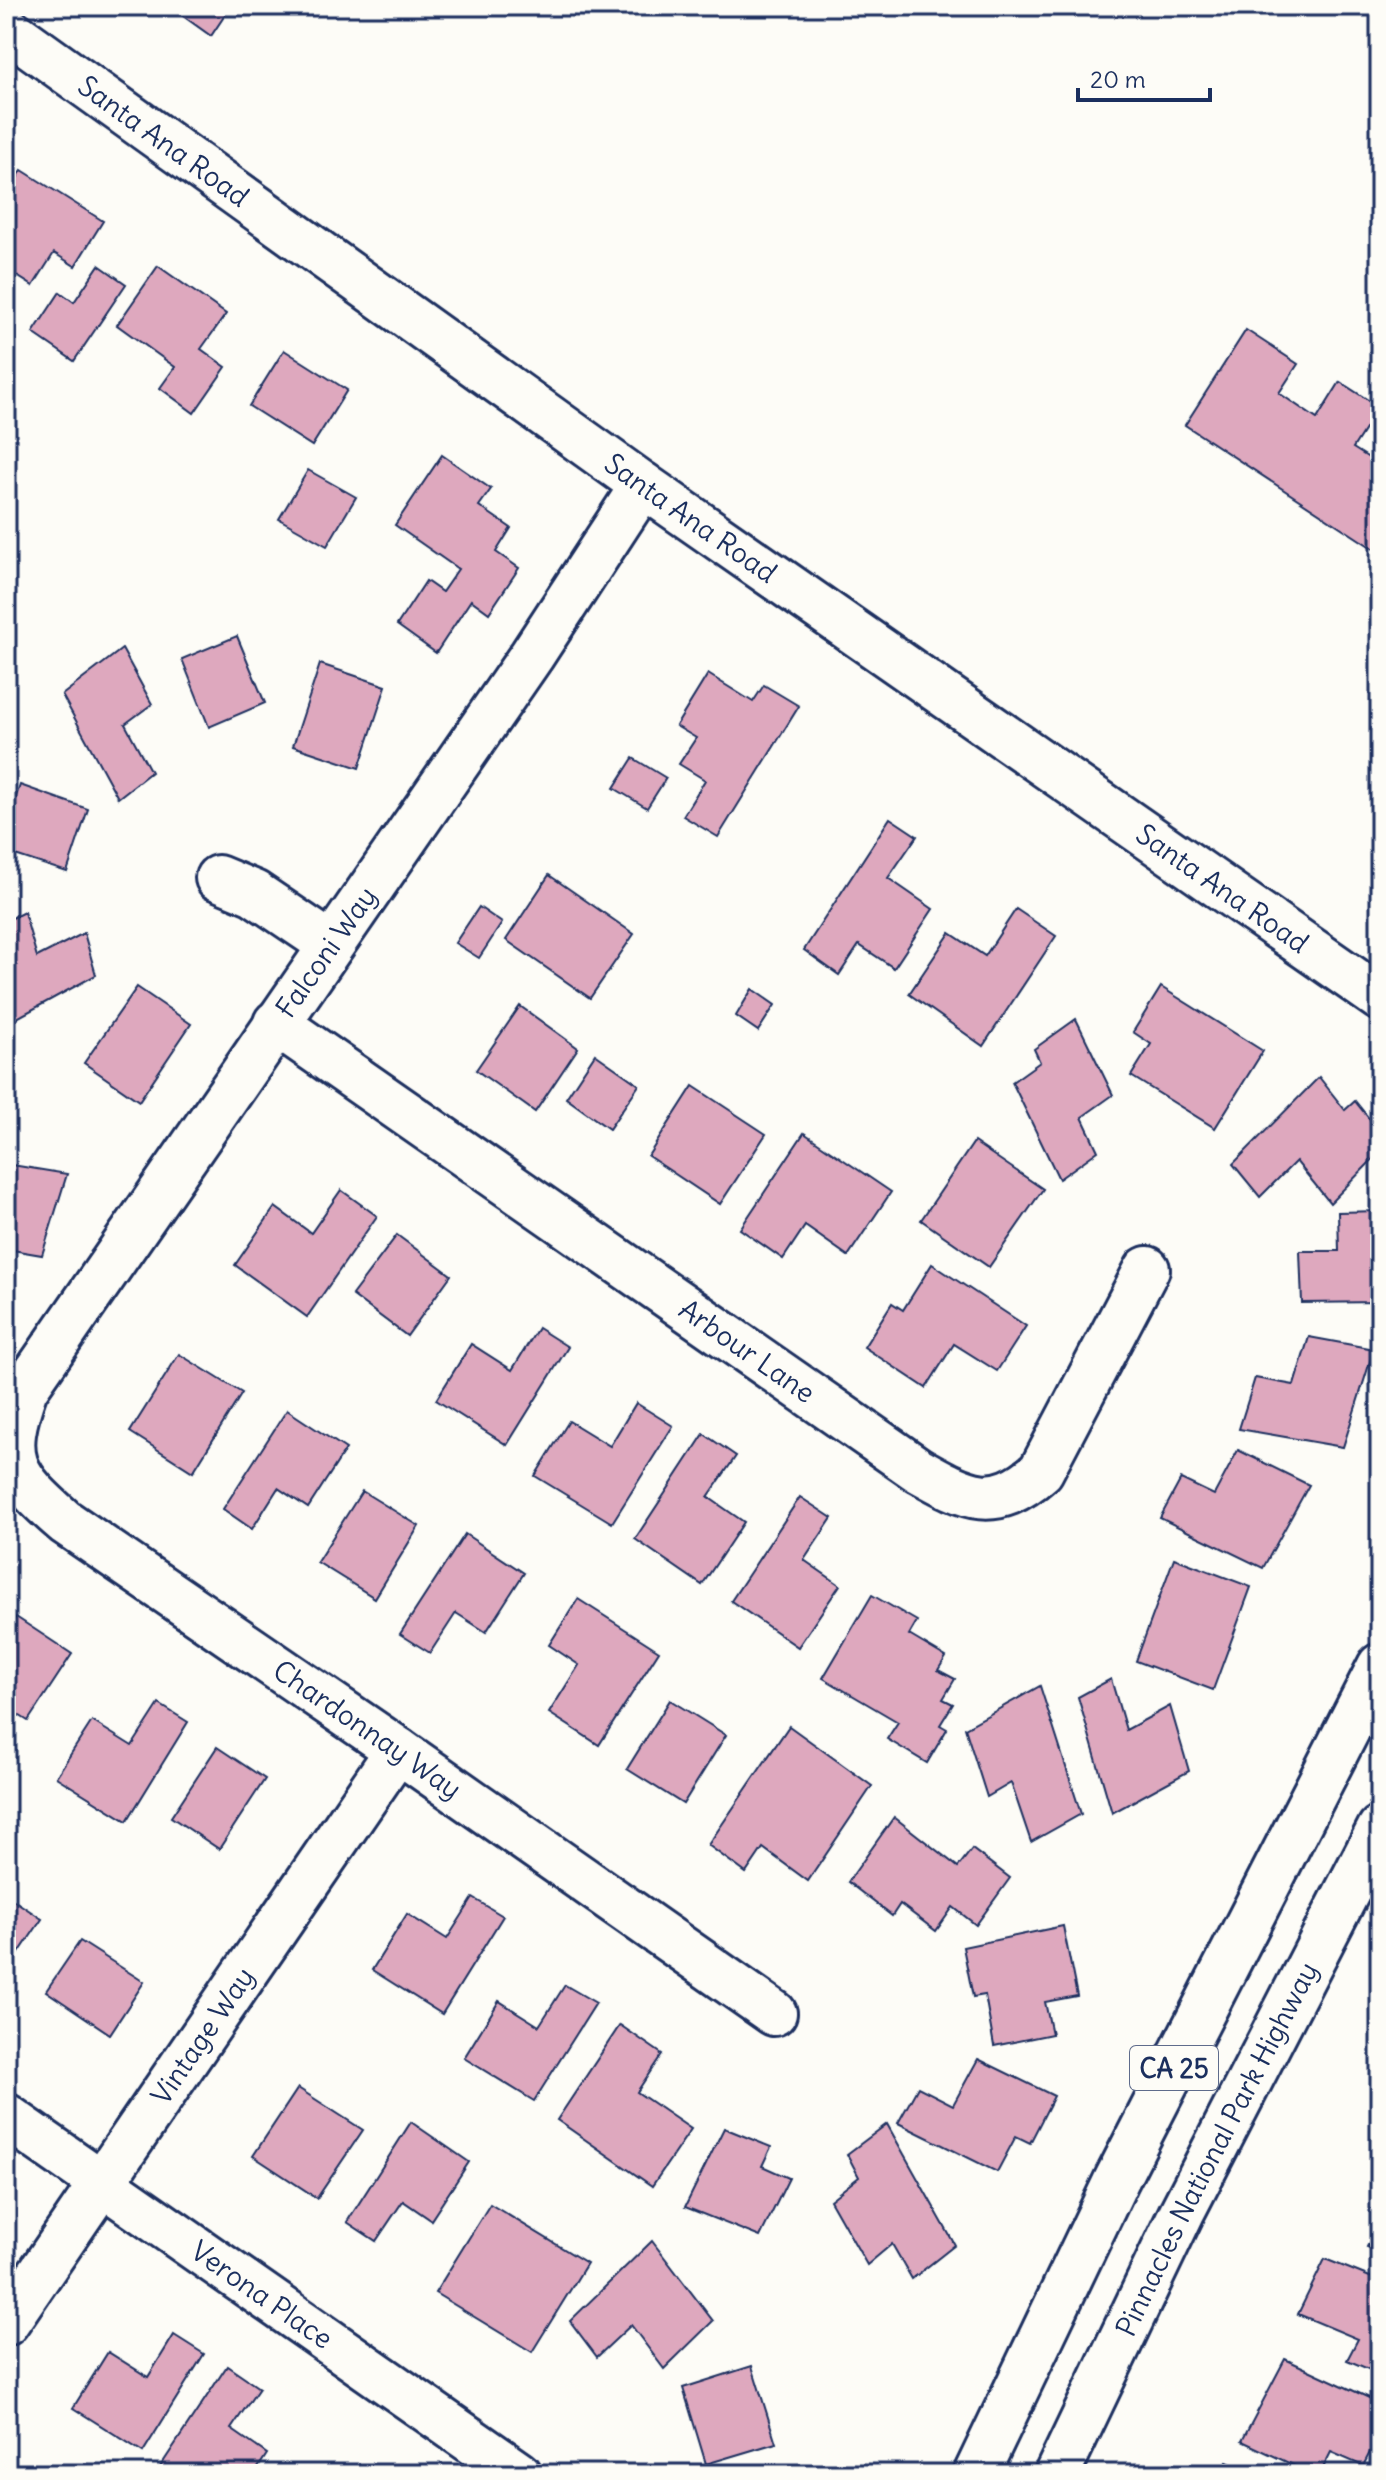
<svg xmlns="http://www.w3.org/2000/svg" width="1386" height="2480" font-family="Delius,sans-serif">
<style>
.building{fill:#dea8be;stroke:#1b2f5e;stroke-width:2}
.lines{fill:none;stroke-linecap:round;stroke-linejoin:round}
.minor-casing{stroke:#1b2f5e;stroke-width:50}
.major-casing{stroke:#1b2f5e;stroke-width:50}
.minor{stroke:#fdfcf7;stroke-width:44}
.major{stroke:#fdfcf7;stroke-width:44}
.labels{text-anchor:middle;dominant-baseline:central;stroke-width:8;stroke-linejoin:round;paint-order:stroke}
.shield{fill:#fdfcf7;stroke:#5f6c8c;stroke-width:2}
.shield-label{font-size:26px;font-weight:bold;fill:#1b2f5e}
.street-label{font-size:28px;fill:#1b2f5e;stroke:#fdfcf7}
</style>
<rect width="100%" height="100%" fill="#fdfcf7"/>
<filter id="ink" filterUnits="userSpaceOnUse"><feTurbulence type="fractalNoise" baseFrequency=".0125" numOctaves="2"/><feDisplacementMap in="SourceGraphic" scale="16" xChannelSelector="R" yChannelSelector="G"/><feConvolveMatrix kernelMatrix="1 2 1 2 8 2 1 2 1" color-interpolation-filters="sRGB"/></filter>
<g filter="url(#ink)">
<g class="building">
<path d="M169,6H231L211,36Z"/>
<path d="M22,170L103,221L75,266L54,253L33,286L6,269V196Z"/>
<path d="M99,265L126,284L74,361L33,333L60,292L74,302Z"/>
<path d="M158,266L226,314L201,349L226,367L194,413L160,388L175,367L117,325Z"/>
<path d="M1246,330L1298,364L1279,393L1317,419L1340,382L1379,407L1353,448L1380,465V553L1185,425Z"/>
<path d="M284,350L347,390L312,446L249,406Z"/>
<path d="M442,455L491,489L479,506L511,528L496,552L519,568L489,613L471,600L436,653L397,625L426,581L442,592L458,569L395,525Z"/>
<path d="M308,470L356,497L327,546L279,519Z"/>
<path d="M237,636L265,703L209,727L182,659Z"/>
<path d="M122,649L152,704L125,724L151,772L118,798L62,695Z"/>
<path d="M320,664L386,686L359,768L293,746Z"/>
<path d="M708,674L753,702L764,685L799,706L718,837L683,816L705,780L679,764L696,738L676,726Z"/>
<path d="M633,758L666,778L647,808L614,788Z"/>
<path d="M20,785L88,809L67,872L6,852V826Z"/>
<path d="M890,818L917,836L888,878L933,909L894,968L859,945L839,975L804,950Z"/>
<path d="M549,875L634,934L590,998L506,940Z"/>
<path d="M479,907L502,923L479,958L455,943Z"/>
<path d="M1016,909L1056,936L983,1046L909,994L950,933L985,956Z"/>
<path d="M24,912L37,957L84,933L96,975L6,1024V921Z"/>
<path d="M137,987L191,1024L139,1101L84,1063Z"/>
<path d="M1161,987L1263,1051L1215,1128L1131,1076L1151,1044L1133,1032Z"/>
<path d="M752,989L775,1005L758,1031L736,1016Z"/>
<path d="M520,1006L578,1048L535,1112L476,1070Z"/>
<path d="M1076,1019L1113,1095L1082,1117L1098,1151L1059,1179L1012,1082L1040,1062L1034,1049Z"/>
<path d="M595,1054L639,1085L609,1129L566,1098Z"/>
<path d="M1319,1077L1345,1110L1355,1101L1380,1132V1152L1330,1203L1296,1161L1260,1197L1233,1164Z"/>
<path d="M693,1086L766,1134L720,1204L648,1156Z"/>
<path d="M804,1133L891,1192L848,1256L805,1226L783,1259L740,1229Z"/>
<path d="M974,1142L1043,1189L989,1267L921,1220Z"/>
<path d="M6,1164L67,1174L42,1255L6,1249Z"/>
<path d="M341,1190L377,1216L307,1317L235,1265L275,1207L311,1233Z"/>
<path d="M1380,1211V1302L1302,1303L1300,1251H1339L1338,1212Z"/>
<path d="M397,1235L451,1275L407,1336L352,1295Z"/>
<path d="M932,1264L1026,1326L997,1371L954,1344L926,1388L864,1347L892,1303L903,1310Z"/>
<path d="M538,1328L568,1347L507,1445L436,1400L471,1344L512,1370Z"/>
<path d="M1309,1337L1374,1349L1343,1447L1239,1429L1255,1378L1294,1385Z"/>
<path d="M179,1354L242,1393L193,1472L130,1432Z"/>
<path d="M636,1403L673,1426L612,1523L535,1476L569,1421L610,1446Z"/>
<path d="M287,1410L346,1449L308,1508L278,1488L252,1529L223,1509Z"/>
<path d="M704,1434L736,1456L708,1497L744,1522L702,1585L635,1539Z"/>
<path d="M1238,1450L1309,1485L1263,1568L1160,1518L1181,1479L1214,1495Z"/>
<path d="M362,1491L419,1526L375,1598L317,1562Z"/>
<path d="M800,1497L832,1518L804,1560L840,1585L798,1647L731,1601Z"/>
<path d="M465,1534L524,1573L486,1632L456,1613L430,1653L400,1634Z"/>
<path d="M1174,1558L1251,1587L1213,1690L1136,1661Z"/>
<path d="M872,1595L917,1621L909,1635L946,1657L938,1670L955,1679L943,1699L953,1704L940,1725L947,1729L927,1763L887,1739L898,1722L823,1678Z"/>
<path d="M578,1599L659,1651L599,1745L549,1713L579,1665L549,1645Z"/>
<path d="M16,1617L72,1654L28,1721L6,1707V1631Z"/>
<path d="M1111,1679L1126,1730L1170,1706L1189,1771L1112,1813L1078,1697Z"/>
<path d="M1040,1686L1081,1814L1031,1842L1011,1783L987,1797L965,1728Z"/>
<path d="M670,1700L726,1735L683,1804L627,1769Z"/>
<path d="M159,1704L188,1722L127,1821L56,1777L92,1721L132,1746Z"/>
<path d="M789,1726L872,1786L808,1881L763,1848L746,1873L708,1845Z"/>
<path d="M217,1747L265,1779L219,1849L171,1817Z"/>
<path d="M894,1817L958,1867L972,1849L1010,1878L976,1925L953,1907L936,1931L900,1904L892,1916L848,1882Z"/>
<path d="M6,1895L42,1919L6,1972Z"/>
<path d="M473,1898L503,1916L442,2014L372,1970L407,1914L447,1939Z"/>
<path d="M1063,1926L1077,1996L1045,2002L1052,2034L994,2046L985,1995L973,1997L963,1947Z"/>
<path d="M80,1941L144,1982L110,2034L46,1991Z"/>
<path d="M565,1985L596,2003L534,2101L464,2058L499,2001L539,2026Z"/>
<path d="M620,2025L662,2054L637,2092L691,2129L652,2186L557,2120Z"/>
<path d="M978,2059L1054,2096L1030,2143L1016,2136L997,2172L898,2123L918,2087L953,2105Z"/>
<path d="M298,2088L363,2130L317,2198L253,2156Z"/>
<path d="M411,2122L469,2162L431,2220L403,2201L376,2241L347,2222Z"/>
<path d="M887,2124L955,2245L912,2279L892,2244L867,2265L830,2200L859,2177L847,2154Z"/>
<path d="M724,2128L771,2147L762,2166L789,2178L760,2237L685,2207Z"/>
<path d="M490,2204L587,2263L532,2352L435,2293Z"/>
<path d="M1380,2220V2252L1367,2247Z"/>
<path d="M652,2241L713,2321L664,2369L631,2325L597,2357L570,2321Z"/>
<path d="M1325,2259L1380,2281V2374L1347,2360L1358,2339L1298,2314Z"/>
<path d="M174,2335L204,2354L143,2452L73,2408L108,2352L148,2377Z"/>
<path d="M1285,2359L1380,2403V2433L1363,2466L1331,2452L1320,2474H1312L1242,2441Z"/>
<path d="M227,2366L259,2388L231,2429L267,2454L254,2474H163L158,2470Z"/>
<path d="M752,2366L776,2443L706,2464L683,2388Z"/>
<path d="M1227,2462L1253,2474H1221Z"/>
</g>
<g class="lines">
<g class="minor-casing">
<g id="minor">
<path id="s1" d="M6,28L643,485L1380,998"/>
<path id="s2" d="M643,485L532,655L25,1389C0,1459 11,1475 65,1522L398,1750L774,2013"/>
<path d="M218,878L254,893L331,945"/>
<path id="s3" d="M276,1023L917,1469C967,1497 993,1513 1041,1471L1147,1269"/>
<path id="s4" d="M6,2116L519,2474"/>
<path id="s5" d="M6,2323L398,1750"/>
</g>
</g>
<g class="major-casing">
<g id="major">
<path d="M976,2474L1117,2179L1380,1666"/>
<path id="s6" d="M1057,2474L1182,2212L1380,1828"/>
</g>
</g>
<use href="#minor" class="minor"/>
<use href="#major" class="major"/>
</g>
</g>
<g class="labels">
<rect class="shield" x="1130" y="2046" width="88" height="44" rx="6"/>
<g class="shield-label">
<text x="1174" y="2068">CA 25</text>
</g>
<g class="street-label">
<text stroke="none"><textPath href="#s1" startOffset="194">Santa Ana Road</textPath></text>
<text stroke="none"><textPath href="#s1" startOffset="842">Santa Ana Road</textPath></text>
<text stroke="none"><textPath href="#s1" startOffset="1490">Santa Ana Road</textPath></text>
<text transform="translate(326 952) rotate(-55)">Falconi Way</text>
<text stroke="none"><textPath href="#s3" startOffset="574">Arbour Lane</textPath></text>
<text stroke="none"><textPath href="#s2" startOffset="1616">Chardonnay Way</textPath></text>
<text stroke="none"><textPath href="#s5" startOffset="348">Vintage Way</textPath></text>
<text stroke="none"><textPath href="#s6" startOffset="362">Pinnacles National Park Highway</textPath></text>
<text stroke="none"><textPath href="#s4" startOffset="312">Verona Place</textPath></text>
</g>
</g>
<rect width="1386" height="2480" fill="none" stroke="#fdfcf7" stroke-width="32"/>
<rect x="16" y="16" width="1354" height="2448" fill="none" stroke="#1b2f5e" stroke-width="3" filter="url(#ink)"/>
<path d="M1078 88v12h132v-12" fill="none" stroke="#1b2f5e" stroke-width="4"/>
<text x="1090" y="88" font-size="24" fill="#1b2f5e" stroke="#fdfcf7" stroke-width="6" paint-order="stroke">20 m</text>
</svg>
